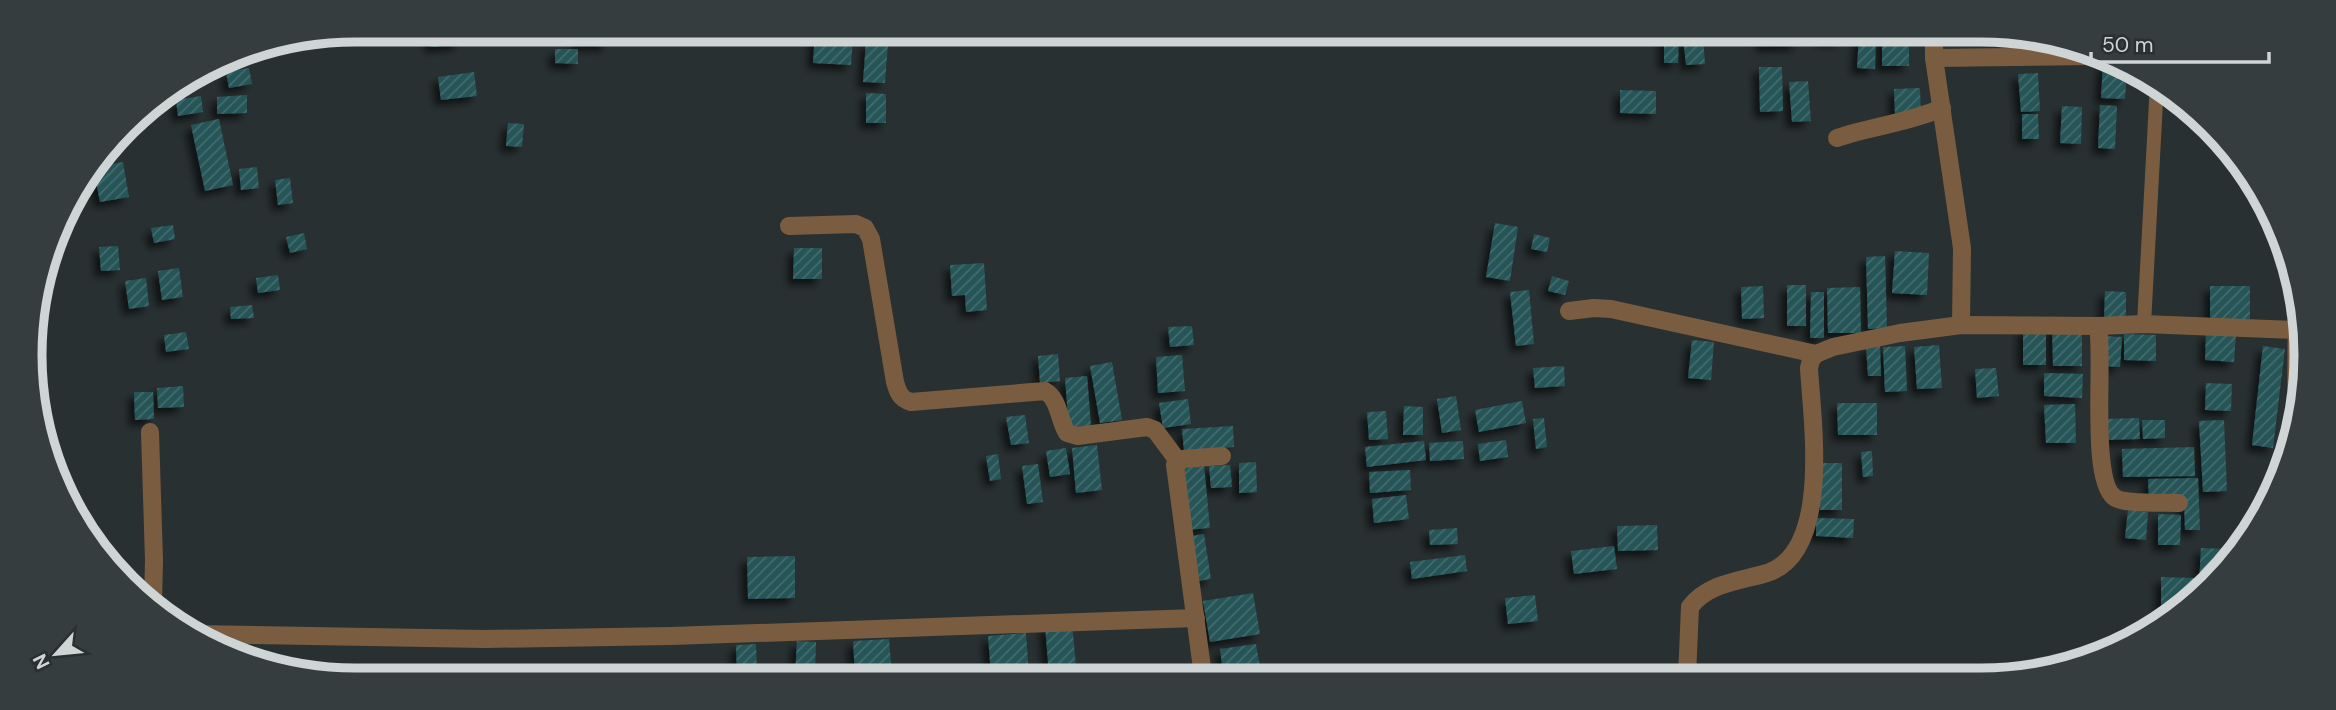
<svg xmlns="http://www.w3.org/2000/svg" width="2336" height="710" font-family="'DM Sans',sans-serif">
<style>
.building{fill:url(#building-hatch);filter:url(#shadow)}
.lines{fill:none;stroke-linecap:round;stroke-linejoin:round}
.lane{stroke:#7a5d40;stroke-width:14}
.street{stroke:#7a5d40;stroke-width:18}
.rim{fill:none;stroke:#cfd4d4;stroke-width:9}
</style>
<defs>
<pattern id="building-hatch" width="6" height="6" patternUnits="userSpaceOnUse" patternTransform="scale(1.75)"><rect width="6" height="6" fill="#255458"/><path d="M-1 1l2-2M0 6l6-6M5 7l2-2" fill="none" stroke="#446c6f"/></pattern>
<filter id="shadow"><feDropShadow dx="-6" dy="6" stdDeviation="3.5" flood-color="#0009"/></filter>
</defs>
<rect width="100%" height="100%" fill="#293031"/>
<g class="building">
<path d="M429,30H459L460,44L431,47Z"/>
<rect x="577" y="31" width="31" height="14"/>
<path d="M815,34L853,37L851,65L813,63Z"/>
<path d="M1664,35H1679L1678,63H1664Z"/>
<path d="M1762,35H1797L1798,45L1762,46Z"/>
<path d="M1821,35H1840V41L1821,40Z"/>
<path d="M1859,35H1876L1875,69L1857,68Z"/>
<path d="M1882,35L1909,36V66H1882Z"/>
<path d="M1703,36L1705,64L1686,65L1683,37Z"/>
<path d="M866,42L888,44L885,83L863,82Z"/>
<path d="M555,49H578V64L555,63Z"/>
<path d="M2103,63L2112,64L2127,70L2125,99L2101,98Z"/>
<path d="M1759,67H1782L1783,111L1760,112Z"/>
<path d="M249,68L252,84L229,88L226,72Z"/>
<path d="M474,72L477,96L441,100L438,77Z"/>
<path d="M2038,73L2040,111L2021,112L2018,74Z"/>
<path d="M1808,81L1811,121L1792,122L1789,82Z"/>
<path d="M2162,85L2175,98H2161Z"/>
<path d="M1920,88L1921,115H1895L1894,89Z"/>
<path d="M1620,90L1656,91V114L1620,113Z"/>
<path d="M866,93L886,94V123H866Z"/>
<path d="M247,95V113L217,114V97Z"/>
<path d="M201,96L203,112L178,116L176,100Z"/>
<path d="M2100,105L2117,106L2115,149L2098,148Z"/>
<path d="M2062,106L2082,107L2081,144L2060,143Z"/>
<path d="M2022,114H2038L2039,139H2022Z"/>
<path d="M219,119L233,185L205,191L191,125Z"/>
<path d="M508,123L524,124L522,147L506,146Z"/>
<path d="M123,162L129,197L100,202L94,171L97,167Z"/>
<path d="M257,167L259,188L241,190L239,169Z"/>
<path d="M290,178L293,203L278,205L275,180Z"/>
<path d="M1495,223L1518,227L1510,281L1486,277Z"/>
<path d="M173,225L175,239L154,243L151,228Z"/>
<path d="M304,233L307,249L290,253L286,237Z"/>
<path d="M1534,234L1550,238L1547,252L1531,249Z"/>
<path d="M118,246L120,270L101,271L99,247Z"/>
<path d="M794,248H822V279H793Z"/>
<path d="M1895,251L1929,253L1927,295L1892,293Z"/>
<path d="M1885,256L1887,328L1868,329L1866,257Z"/>
<path d="M984,263L987,310L966,312L965,295L952,296L950,265Z"/>
<path d="M179,268L183,297L162,300L158,271Z"/>
<path d="M278,275L280,290L258,293L256,278Z"/>
<path d="M1552,276L1569,281L1565,295L1548,291Z"/>
<path d="M146,278L149,306L129,309L125,281Z"/>
<rect x="1787" y="285" width="19" height="41"/>
<path d="M1763,286L1764,318L1742,319L1741,287Z"/>
<path d="M2210,286H2250V319L2210,320Z"/>
<path d="M1860,287L1861,333H1828L1827,288Z"/>
<path d="M1529,290L1534,344L1516,346L1510,292Z"/>
<path d="M2105,291L2126,292V322L2104,321Z"/>
<path d="M1811,292H1824V338H1810Z"/>
<path d="M252,305L254,318L231,319L230,307Z"/>
<path d="M1192,326L1194,345L1170,347L1168,327Z"/>
<path d="M2052,326H2082V366H2053Z"/>
<rect x="2023" y="328" width="23" height="37"/>
<path d="M186,332L189,349L166,352L164,335Z"/>
<path d="M2206,333L2236,334L2234,362L2205,360Z"/>
<path d="M2124,334L2156,335V361L2124,360Z"/>
<path d="M2104,336L2122,337L2120,367L2101,366Z"/>
<path d="M1692,340L1714,342L1711,380L1688,378Z"/>
<path d="M1939,345L1942,388L1917,389L1914,347Z"/>
<path d="M1866,346H1880L1881,376H1868Z"/>
<path d="M1905,346L1907,391L1885,392L1883,347Z"/>
<path d="M2263,346L2285,349L2273,448L2252,445Z"/>
<path d="M1058,354L1060,381L1040,383L1038,356Z"/>
<path d="M1182,355L1185,391L1158,393L1156,357Z"/>
<path d="M1112,362L1122,420L1100,423L1090,366Z"/>
<path d="M1564,366L1565,386L1535,388L1533,368Z"/>
<path d="M1996,368L1999,396L1977,398L1975,369Z"/>
<path d="M2044,373L2083,374L2082,398L2044,396Z"/>
<path d="M1087,376L1091,427L1069,429L1065,378Z"/>
<path d="M2206,383L2232,384L2231,411L2205,410Z"/>
<path d="M183,386L184,407L158,408L157,388Z"/>
<path d="M134,392H153L154,419L135,420Z"/>
<path d="M1456,396L1461,430L1442,433L1437,399Z"/>
<path d="M1188,399L1191,424L1163,428L1159,403Z"/>
<path d="M1522,401L1526,423L1479,432L1475,410Z"/>
<path d="M1837,403H1877V435H1838Z"/>
<path d="M2075,404L2076,443H2046L2044,405Z"/>
<path d="M1404,406L1423,407V435H1403Z"/>
<path d="M1386,411L1388,439L1369,440L1367,412Z"/>
<path d="M1025,415L1029,443L1011,445L1006,417Z"/>
<path d="M1544,418L1547,447L1536,449L1533,419Z"/>
<path d="M2139,418L2140,439L2105,440L2104,419Z"/>
<path d="M2142,420H2165V438L2143,439Z"/>
<path d="M2224,420L2227,491L2203,492L2199,421Z"/>
<path d="M1233,426L1234,447L1184,451L1182,429Z"/>
<path d="M1506,440L1508,457L1480,461L1478,444Z"/>
<path d="M1424,441L1426,460L1367,467L1365,447Z"/>
<path d="M1463,441L1464,459L1430,461L1429,443Z"/>
<path d="M1097,445L1102,490L1076,493L1072,448Z"/>
<path d="M2194,447L2195,476L2123,477L2122,449Z"/>
<path d="M1066,448L1070,474L1050,477L1046,451Z"/>
<path d="M1872,451L1873,476L1863,477L1861,452Z"/>
<path d="M998,454L1001,479L990,481L986,456Z"/>
<path d="M1256,462L1257,492L1239,493V463Z"/>
<rect x="1820" y="463" width="22" height="47"/>
<path d="M1038,464L1043,502L1027,504L1022,466Z"/>
<path d="M1204,465L1210,528L1186,530L1179,467Z"/>
<path d="M1230,465L1232,487L1211,488L1209,466Z"/>
<path d="M1410,470L1411,490L1370,493L1369,472Z"/>
<path d="M2198,478L2200,530H2185L2184,499L2149,500L2148,479Z"/>
<path d="M1406,495L1409,519L1374,523L1372,499Z"/>
<path d="M2128,510L2148,512L2146,540L2125,538Z"/>
<path d="M2158,514L2181,515L2180,545H2158Z"/>
<path d="M1816,518L1854,519L1853,538L1816,536Z"/>
<path d="M1657,525L1658,550L1618,551L1617,526Z"/>
<path d="M1457,528L1458,544L1430,545L1429,530Z"/>
<path d="M1204,534L1211,579L1198,581L1192,536Z"/>
<path d="M1614,546L1617,569L1574,574L1571,551Z"/>
<path d="M2201,548L2229,549V559L2208,584H2199Z"/>
<path d="M1465,555L1467,571L1412,579L1410,562Z"/>
<path d="M795,556V598L748,599L747,557Z"/>
<path d="M2161,577L2194,578V600L2184,607H2161Z"/>
<path d="M1253,593L1260,634L1210,642L1203,601Z"/>
<path d="M1535,595L1538,621L1508,624L1505,598Z"/>
<path d="M1072,623L1077,676L1049,675L1045,625Z"/>
<path d="M1026,633L1029,675H991L988,636Z"/>
<path d="M889,639L892,675H855L853,641Z"/>
<path d="M797,641L816,642L815,675H795Z"/>
<path d="M756,644L757,675H737L736,645Z"/>
<path d="M1256,644L1260,667L1223,673L1220,649Z"/>
</g>
<g class="lines">
<path class="lane" d="M2144,324L2157,83"/>
<g class="street">
<path d="M1934,36V58L1962,248L1961,325"/>
<path d="M1934,58L2094,56"/>
<path d="M1837,138C1872,126 1908,123 1942,108"/>
<path d="M789,226L856,224L865,228L871,239L895,382C898,392 900,399 911,402L1045,391C1059,399 1059,420 1067,433L1077,436L1147,427L1155,430L1178,461"/>
<path d="M1569,311L1594,308L1611,309L1816,354"/>
<path d="M2098,326L2144,324L2297,330"/>
<path d="M2296,429L2297,283"/>
<path d="M150,432L154,560L153,604"/>
<path d="M195,634L485,639L671,636L1196,618"/>
<path d="M1203,676L1175,465L1183,459L1222,456"/>
<path d="M1687,677L1690,607C1708,583 1740,581 1767,573C1832,552 1812,421 1809,368L1811,360L1816,354L1833,347L1900,333L1961,325L2098,326C2104,358 2090,479 2114,497C2124,505 2166,502 2179,503"/>
</g>
</g>
<path d="M0 0H2336V710H0ZM355 42H1981A313 313 0 0 1 2294 355V355A313 313 0 0 1 1981 668H355A313 313 0 0 1 42 355V355A313 313 0 0 1 355 42Z" fill="#363d3e" fill-rule="evenodd"/>
<path class="rim" d="M355 42H1981A313 313 0 0 1 2294 355V355A313 313 0 0 1 1981 668H355A313 313 0 0 1 42 355V355A313 313 0 0 1 355 42Z"/>
<g transform="translate(56 654) rotate(243)" stroke="#293031" stroke-width="5" paint-order="stroke">
<path d="M0-5L12 26L0 18L-12 26Z" fill="#cfd4d4"/>
<text y="-10" font-size="19" font-weight="bold" text-anchor="middle" fill="#cfd4d4">N</text>
</g>
<path d="M2091 52v10h178v-10" fill="none" stroke="#cfd4d4" stroke-width="3.5"/>
<text x="2102" y="52" font-size="21" fill="#cfd4d4" stroke="#293031" stroke-width="5" paint-order="stroke">50 m</text>
</svg>
